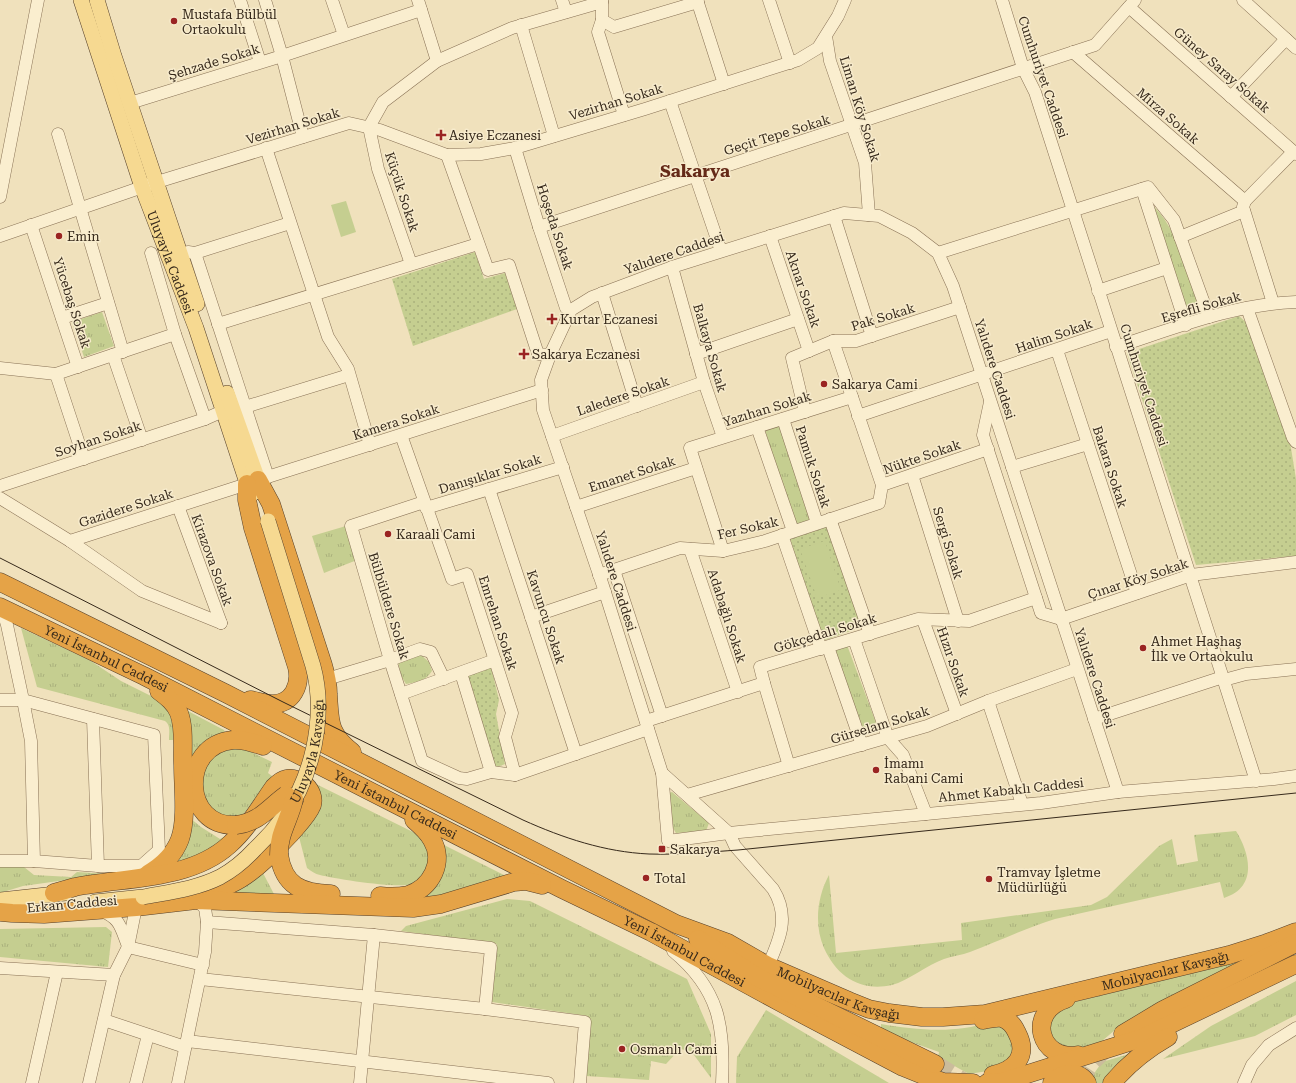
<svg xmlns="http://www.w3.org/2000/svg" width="1296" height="1083" font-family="'Roboto Serif',serif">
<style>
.grass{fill:url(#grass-tufts)}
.park{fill:url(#park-dots)}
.garden{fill:#c5ce90}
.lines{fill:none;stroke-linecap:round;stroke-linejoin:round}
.highway-tunnel{stroke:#cbbc9c;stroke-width:18;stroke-dasharray:18 9;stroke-linecap:butt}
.minor-casing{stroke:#887155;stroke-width:13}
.major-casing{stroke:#553f2a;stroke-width:16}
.highway-casing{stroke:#553f2a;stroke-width:19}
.minor{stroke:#faeecf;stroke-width:12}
.major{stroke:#f6d991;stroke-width:15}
.highway{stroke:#e5a347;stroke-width:18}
.tram{stroke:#36291b;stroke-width:1}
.major-bridge-casing{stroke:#553f2a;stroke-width:16;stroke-linecap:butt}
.highway-bridge-casing{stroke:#553f2a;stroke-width:19;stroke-linecap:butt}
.major-bridge{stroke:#f6d991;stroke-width:15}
.highway-bridge{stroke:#e5a347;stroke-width:18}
.poi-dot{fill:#9a2422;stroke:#f7ebcc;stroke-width:1.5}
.labels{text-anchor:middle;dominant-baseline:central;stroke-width:3;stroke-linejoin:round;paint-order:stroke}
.poi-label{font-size:13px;fill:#36291b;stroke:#f7ebcc;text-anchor:start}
.street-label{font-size:13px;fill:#36291b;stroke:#f7ebcc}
.district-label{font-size:17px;font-weight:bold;fill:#652a18;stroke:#f7ebcc}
</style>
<defs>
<pattern id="grass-tufts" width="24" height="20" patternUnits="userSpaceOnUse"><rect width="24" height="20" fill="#c5ce90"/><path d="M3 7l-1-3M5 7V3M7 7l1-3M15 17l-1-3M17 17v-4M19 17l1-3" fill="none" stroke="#aab17c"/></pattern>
<pattern id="park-dots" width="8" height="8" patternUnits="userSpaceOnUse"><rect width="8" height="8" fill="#c5ce90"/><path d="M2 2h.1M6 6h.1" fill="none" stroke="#aab17c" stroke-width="1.8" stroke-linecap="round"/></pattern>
</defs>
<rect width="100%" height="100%" fill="#f0e1bc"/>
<g class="grass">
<path d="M1150,203C1177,225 1187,273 1199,306L1185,310Z"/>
<path d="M102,312L114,346L84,357L72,322Z"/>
<path d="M781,425L811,520L794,526L765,430Z"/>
<path d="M346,526L357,560L324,573L312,536Z"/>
<path d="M21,628L91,661L121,681L157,699L168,710L170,715L173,726V740H169C169,733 171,725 165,721L37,687Z"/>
<path d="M847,645L878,728L865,733L833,650Z"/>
<path d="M420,654L429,662L432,671C426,681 417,682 406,684L401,676L398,661Z"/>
<path d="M186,710L224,730L226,735L192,762Z"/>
<path d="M237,745L272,762L268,773L272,776L239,820L221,818L199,793L209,757Z"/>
<path d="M314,783L417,834L429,848C429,854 430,861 428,866C427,873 418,881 412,884C399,889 336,879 320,875C315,874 311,871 307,868L298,833Z"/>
<path d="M672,792L709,823L706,831L676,833L673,828L669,793Z"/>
<path d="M190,818L201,827L220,839L233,832L210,853L171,864Z"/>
<path d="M1236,831C1251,855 1257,888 1224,898L1220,882L1055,919C1026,928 999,941 970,952C962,955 953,956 944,959C927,965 908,981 892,985C861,992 837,977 824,948C814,925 817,897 829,875L836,953L962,940L961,923L1091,905L1107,897L1159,846L1172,839L1177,865L1198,861L1194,835Z"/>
<path d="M440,843L504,875L503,878L417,902Z"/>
<path d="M0,867H24L34,875L71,877L77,872L109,874L23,886L0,893Z"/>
<path d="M263,873L275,896L225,894Z"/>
<path d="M507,899L530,901L687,979L711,1034V1078L691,1051L680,1049L666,1064L651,1061L649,1080L586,1076L588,1016L492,1002L497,944L401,931L406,926Z"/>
<path d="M106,927L112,932L108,967L0,957V929Z"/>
<path d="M1277,948L1122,1024L1095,1047L1068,1049L1050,1037V1015L1062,1005L1202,970Z"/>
<path d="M1296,981V1015L1255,1036L1163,1059L1211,1026Z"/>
<path d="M766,1010L889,1083H736L737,1057Z"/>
<path d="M989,1022L1009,1028L1016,1055L994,1070L969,1074L938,1057L939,1052L908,1041L881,1028V1024C916,1030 956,1034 989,1022Z"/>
<path d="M1136,1052L1104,1083H1096L1093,1075L1102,1062Z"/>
</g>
<g class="park">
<path d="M475,252L484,279L505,273L517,309L413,346L392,279Z"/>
<path d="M1239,316L1249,325L1290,442L1296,479V556L1196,565L1127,353Z"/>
<path d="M828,523L864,626L823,641L789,536Z"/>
<path d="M491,667L499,700L496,714L505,764L495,768L467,676Z"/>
</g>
<g class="garden">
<path d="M346,201L356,232L341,237L331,205Z"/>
<path d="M825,541L841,590L817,598L800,549Z"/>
</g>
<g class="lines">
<g class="highway-tunnel">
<path d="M935,1064L966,1083"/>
<path d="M1078,1083L1092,1062L1108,1046"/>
</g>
<g class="minor-casing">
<g id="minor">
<path d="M240,0L260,62"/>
<path d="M265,0L282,56L303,137"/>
<path d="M332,0L344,35"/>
<path d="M418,0L437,61"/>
<path d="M562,0L566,12"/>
<path d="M602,0V20L614,27L698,2"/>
<path d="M697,0L724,84"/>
<path d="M769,0L790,63"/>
<path d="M1002,0L1023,68L1035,92L1256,781"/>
<path d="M1243,0L1296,48"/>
<path d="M1129,7L1296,154"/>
<path d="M602,20L598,32L624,115"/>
<path d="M521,25L554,136"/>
<path d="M826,36L830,61L865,163L869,215"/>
<path d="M1073,52L1245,201"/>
<path d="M1231,97L1286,39"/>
<path d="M670,101L721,251"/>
<path d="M130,103L282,56L421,10"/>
<path d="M58,134L123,352"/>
<path d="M266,148L328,337L348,369L370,445"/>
<path d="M515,148L539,227L566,308L571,310"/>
<path d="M447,155L488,270L509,265L538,354L550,355"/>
<path d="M1142,189L1186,325"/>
<path d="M0,197L38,0"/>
<path d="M834,216L872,336"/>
<path d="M31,225L78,367"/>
<path d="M539,227L1095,45L1135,0"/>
<path d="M0,236L157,182L349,123L380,130L447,155L481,154L515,148L645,109L798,60L818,48L838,16L845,0"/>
<path d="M770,236L809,351"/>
<path d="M1180,237L1244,211"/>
<path d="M188,252L195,253L290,223"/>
<path d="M151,253L175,334L205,419L223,411"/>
<path d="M195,253L268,477"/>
<path d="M938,253L1148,187L1174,220L1209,317"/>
<path d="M411,264L378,169L369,127L383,102L437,61L512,28L602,2"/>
<path d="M672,267L704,382L723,437"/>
<path d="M1098,291L1167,268"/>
<path d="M602,293L637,406"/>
<path d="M1273,303L1243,207L1245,201L1293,152"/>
<path d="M1247,308L1293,438L1296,442"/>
<path d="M62,318L108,303"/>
<path d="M218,324L478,244"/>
<path d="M833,341L882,485"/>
<path d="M1116,347C1175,328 1234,304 1296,302"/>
<path d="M1057,350L1137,593"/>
<path d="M696,354L798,319"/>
<path d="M113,355L142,440"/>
<path d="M0,368L56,374L175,334"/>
<path d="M56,374L84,459"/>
<path d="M990,402L983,435L1041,613L1061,619L1191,575L1296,562"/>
<path d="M245,407L349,375"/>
<path d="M805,412L792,358L833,341H856L960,307"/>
<path d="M858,416L1111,331"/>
<path d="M783,419L817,523"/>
<path d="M757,427L793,531"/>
<path d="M401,435L452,579L467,574L512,713L505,737L515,775"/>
<path d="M552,436L704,382"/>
<path d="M1012,467L1088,444"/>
<path d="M912,475L958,621"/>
<path d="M258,480L542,390"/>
<path d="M0,486L205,419"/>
<path d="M489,489L576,754"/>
<path d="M0,498L70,541L247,484"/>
<path d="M424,502L351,526L390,660L422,761L459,778L467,779L491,772"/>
<path d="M178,506L221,623"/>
<path d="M576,507L696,468"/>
<path d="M426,508L563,467"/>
<path d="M830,519L870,634"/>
<path d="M782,535L821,649"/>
<path d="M70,541L142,591L221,623"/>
<path d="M690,549L738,692"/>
<path d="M723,551L690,448L852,397"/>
<path d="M614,570L662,716"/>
<path d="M599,575L680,548L723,551L765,541L879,503L882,485L988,449"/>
<path d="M531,617L605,592"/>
<path d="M923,620L957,714"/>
<path d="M854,639L888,738L903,755L926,814"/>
<path d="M828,647L862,745"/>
<path d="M461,673L491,772L515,775L648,729"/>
<path d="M327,679L390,660L420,649L431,652L444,679"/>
<path d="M1224,680L1246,674L1296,669"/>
<path d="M764,683L789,766"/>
<path d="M401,694L495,660"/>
<path d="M0,700H23L154,735L159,850L141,866H98L34,861L31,741L23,700L7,625L2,608"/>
<path d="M988,701L1022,804"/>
<path d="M93,719L98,866"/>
<path d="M1094,719L1223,677"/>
<path d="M646,721L764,683L760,667L918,619L969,621L1036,598"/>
<path d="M662,773L668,841L729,833L1041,803L1118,792L1274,779L1296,776"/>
<path d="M687,795L927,726L988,701L1077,669"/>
<path d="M0,861H34"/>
<path d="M100,910C121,919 120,926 128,946"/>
<path d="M207,922L374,935L491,948L485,1009L585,1022L580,1083"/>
<path d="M128,947L203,965"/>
<path d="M673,951C719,989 725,1026 722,1083"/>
<path d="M768,966C780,939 790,916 773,889L735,846L729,833L662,773L603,586L543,410L541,380L550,355L571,310L592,297L672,267L844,213L879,216L912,233L938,253L953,286L1118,792"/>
<path d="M0,968L114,975"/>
<path d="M200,979L485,1009"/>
<path d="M104,1020L185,1047"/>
<path d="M187,1041L548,1083"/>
<path d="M32,1083L57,972"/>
<path d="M89,1083L114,975L128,947L136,907"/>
<path d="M136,1083L148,1035"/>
<path d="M178,1083L205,952L207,922L205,908L196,900"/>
<path d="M360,1083L374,935"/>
<path d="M1244,1083L1252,1065L1269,1045L1296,1028"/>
</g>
</g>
<g class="major-casing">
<g id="major">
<path id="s1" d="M81,0L142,187L196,328L251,495"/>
<path d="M97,0L114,56L197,304"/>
<path d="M227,393L258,480L260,492"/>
<path d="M0,900L65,893"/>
<path d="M95,902L143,897"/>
</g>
</g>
<g class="highway-casing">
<g id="highway">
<path d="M258,480L271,504L323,665C326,675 328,684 328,694C330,722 328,733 352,752"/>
<path d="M247,484V500L253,528L297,667C301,685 293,704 272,704C264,704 257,701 250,700"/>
<path id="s2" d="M0,582L225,693L676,924L728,943L768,966L849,1001L869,1009L889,1013L922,1017H943L985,1014L1229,955L1267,943L1296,932"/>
<path id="s3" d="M0,607L144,676L562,889L651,932L789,1007L903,1067L923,1075L943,1082L973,1083"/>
<path d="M236,825C182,828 179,745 233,740C244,739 254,743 263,746"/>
<path d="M279,855C284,886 301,893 331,894"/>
<path d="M148,874C162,866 174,855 180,839C187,819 183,787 183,765C182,749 185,729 179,713C175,703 167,697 159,691"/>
<path d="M54,893C61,891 68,889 75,887C124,877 189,881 229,845C247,829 260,807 274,787C277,784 281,780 286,779C300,776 316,791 312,805C308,815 299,824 292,832C276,849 260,867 240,879C227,887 212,891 199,898"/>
<path d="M380,896C390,897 399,897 408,895C431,888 445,862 432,840C428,832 421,826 414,820"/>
<path d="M0,912L12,913L44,914L136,907L196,900L413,908L441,904L514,882L526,881L542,885"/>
<path d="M698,939L759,978L935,1064"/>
<path d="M1066,999C1025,1012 1040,1062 1078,1055"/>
<path d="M983,1020C988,1019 997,1017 1002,1018C1009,1020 1014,1026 1017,1033C1029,1056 1015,1070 993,1075"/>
<path d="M1123,1034L1163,1010L1296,943"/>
<path d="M987,1083L1002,1082L1142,1038L1296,964"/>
<path d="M1052,1083C1061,1072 1079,1070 1087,1083"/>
<path d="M1112,1083C1128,1064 1147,1049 1168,1037"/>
</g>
</g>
<use href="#minor" class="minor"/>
<use href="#major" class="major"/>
<use href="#highway" class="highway"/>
<path class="tram" d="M0,558L283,702L523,820C563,838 605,852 649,854C679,855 709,852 738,850L1296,793"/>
<g class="major-bridge-casing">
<g id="major-bridge">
<path id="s4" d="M143,897C169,892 196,889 220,877C233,870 245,860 255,849C273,832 288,813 299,791C317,753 324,706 313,666L268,521"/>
</g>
</g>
<g class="highway-bridge-casing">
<g id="highway-bridge">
<path d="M236,825C260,822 268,808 286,795"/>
<path d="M279,855C278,834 290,819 294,799"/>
</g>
</g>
<use href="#major-bridge" class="major-bridge"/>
<use href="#highway-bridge" class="highway-bridge"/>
</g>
<g class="poi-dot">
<circle cx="174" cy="21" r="4"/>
<path d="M439 129h4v4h4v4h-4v4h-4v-4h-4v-4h4z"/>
<circle cx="59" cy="236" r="4"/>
<path d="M550 313h4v4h4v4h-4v4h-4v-4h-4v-4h4z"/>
<path d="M522 348h4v4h4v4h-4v4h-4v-4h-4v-4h4z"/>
<circle cx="824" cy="384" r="4"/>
<circle cx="388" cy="534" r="4"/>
<circle cx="1143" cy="648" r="4"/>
<circle cx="876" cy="770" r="4"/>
<rect x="658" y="845" width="8" height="8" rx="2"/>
<circle cx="646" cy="878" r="4"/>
<circle cx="989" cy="879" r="4"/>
<circle cx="622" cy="1049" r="4"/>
</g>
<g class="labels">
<g class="poi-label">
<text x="182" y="14">Mustafa Bülbül<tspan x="182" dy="15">Ortaokulu</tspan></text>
<text x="449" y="135">Asiye Eczanesi</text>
<text x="67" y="236">Emin</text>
<text x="560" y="319">Kurtar Eczanesi</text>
<text x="532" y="354">Sakarya Eczanesi</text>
<text x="832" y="384">Sakarya Cami</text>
<text x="396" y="534">Karaali Cami</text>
<text x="1151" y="641">Ahmet Haşhaş<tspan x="1151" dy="15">İlk ve Ortaokulu</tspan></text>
<text x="884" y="763">İmamı<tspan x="884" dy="15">Rabani Cami</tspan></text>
<text x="670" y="849">Sakarya</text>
<text x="997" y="872">Tramvay İşletme<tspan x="997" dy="15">Müdürlüğü</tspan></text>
<text x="654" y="878">Total</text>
<text x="630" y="1049">Osmanlı Cami</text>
</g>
<g class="street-label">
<text transform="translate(214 62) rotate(-17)">Şehzade Sokak</text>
<text transform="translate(1222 70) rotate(41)">Güney Saray Sokak</text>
<text transform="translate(1043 77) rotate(71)">Cumhuriyet Caddesi</text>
<text transform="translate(616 102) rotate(-17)">Vezirhan Sokak</text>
<text transform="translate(860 109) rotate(73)">Liman Köy Sokak</text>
<text transform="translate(1168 116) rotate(41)">Mirza Sokak</text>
<text transform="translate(293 126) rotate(-17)">Vezirhan Sokak</text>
<text transform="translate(777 135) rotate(-17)">Geçit Tepe Sokak</text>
<text transform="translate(402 192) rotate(72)">Küçük Sokak</text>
<text transform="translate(555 227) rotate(72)">Hoşeda Sokak</text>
<text transform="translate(674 253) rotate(-19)">Yalıdere Caddesi</text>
<text stroke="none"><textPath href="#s1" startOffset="277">Uluyayla Caddesi</textPath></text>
<text transform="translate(803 289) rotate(71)">Aknar Sokak</text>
<text transform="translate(72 303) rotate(72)">Yücebaş Sokak</text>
<text transform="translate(1201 307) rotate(-16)">Eşrefli Sokak</text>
<text transform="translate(883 317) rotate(-17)">Pak Sokak</text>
<text transform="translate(1054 336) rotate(-19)">Halim Sokak</text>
<text transform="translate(710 348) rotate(74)">Balkaya Sokak</text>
<text transform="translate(995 369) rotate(72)">Yalıdere Caddesi</text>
<text transform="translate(1144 385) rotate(72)">Cumhuriyet Caddesi</text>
<text transform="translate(623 396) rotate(-19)">Laledere Sokak</text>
<text transform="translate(767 409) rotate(-17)">Yazıhan Sokak</text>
<text transform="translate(396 422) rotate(-18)">Kamera Sokak</text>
<text transform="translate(98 439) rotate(-18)">Soyhan Sokak</text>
<text transform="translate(922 457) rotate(-19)">Nükte Sokak</text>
<text transform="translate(813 467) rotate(72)">Pamuk Sokak</text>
<text transform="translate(1110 467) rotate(72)">Bakara Sokak</text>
<text transform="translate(490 474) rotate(-17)">Danışıklar Sokak</text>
<text transform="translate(632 474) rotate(-18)">Emanet Sokak</text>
<text transform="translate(126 508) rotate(-18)">Gazidere Sokak</text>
<text transform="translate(748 528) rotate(-13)">Fer Sokak</text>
<text transform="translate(948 543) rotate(73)">Sergi Sokak</text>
<text transform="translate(212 560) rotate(70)">Kirazova Sokak</text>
<text transform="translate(1138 579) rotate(-18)">Çınar Köy Sokak</text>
<text transform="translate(616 581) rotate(72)">Yalıdere Caddesi</text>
<text transform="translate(389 606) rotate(73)">Bülbüldere Sokak</text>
<text transform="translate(727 616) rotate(72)">Adabağlı Sokak</text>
<text transform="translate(546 617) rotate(72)">Kavuncu Sokak</text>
<text transform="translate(498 623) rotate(72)">Emrehan Sokak</text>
<text transform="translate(825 633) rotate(-17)">Gökçedalı Sokak</text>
<text stroke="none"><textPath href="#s3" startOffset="118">Yeni İstanbul Caddesi</textPath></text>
<text transform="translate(953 662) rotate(71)">Hızır Sokak</text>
<text transform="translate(1095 678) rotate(72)">Yalıdere Caddesi</text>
<text transform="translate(880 725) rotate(-17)">Gürselam Sokak</text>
<text stroke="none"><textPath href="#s4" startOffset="239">Uluyayla Kavşağı</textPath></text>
<text transform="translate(1011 790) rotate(-6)">Ahmet Kabaklı Caddesi</text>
<text stroke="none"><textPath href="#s3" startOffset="442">Yeni İstanbul Caddesi</textPath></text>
<text transform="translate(72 904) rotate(-5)">Erkan Caddesi</text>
<text stroke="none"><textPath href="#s3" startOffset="766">Yeni İstanbul Caddesi</textPath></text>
<text stroke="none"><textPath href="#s2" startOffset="1271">Mobilyacılar Kavşağı</textPath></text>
<text stroke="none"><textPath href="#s2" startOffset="935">Mobilyacılar Kavşağı</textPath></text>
</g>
<g class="district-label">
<text x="695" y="171">Sakarya</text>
</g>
</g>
</svg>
